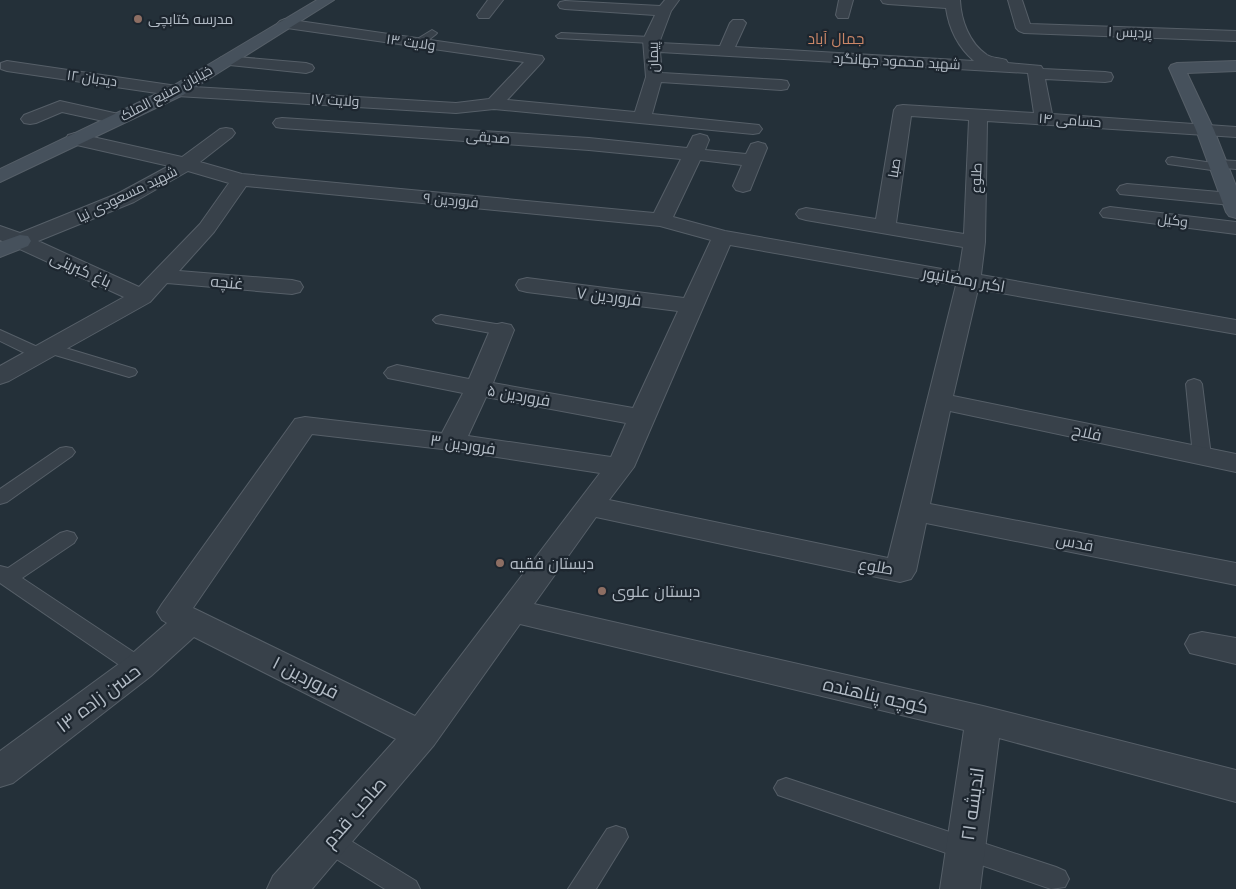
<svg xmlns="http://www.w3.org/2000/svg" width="1236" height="889" font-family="Quicksand,Cairo,sans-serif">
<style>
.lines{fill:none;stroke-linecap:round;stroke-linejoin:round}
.lane-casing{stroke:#565f68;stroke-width:2}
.street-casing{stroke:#565f68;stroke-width:2}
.secondary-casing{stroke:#565f68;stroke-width:2}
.lane{fill:#38414a;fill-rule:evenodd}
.street{fill:#38414a;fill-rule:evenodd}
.secondary{fill:#46515c;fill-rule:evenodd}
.education-dot{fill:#8d6e63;stroke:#1d262f;stroke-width:2}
.labels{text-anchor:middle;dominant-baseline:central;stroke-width:4.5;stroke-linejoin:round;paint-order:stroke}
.far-poi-label{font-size:14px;fill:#b3bcc6;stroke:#1d262f;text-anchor:start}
.far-street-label{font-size:14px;fill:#b3bcc6;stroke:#1d262f}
.far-neighbourhood-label{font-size:15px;fill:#cb8768;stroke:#1d262f}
.street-label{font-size:16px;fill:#b3bcc6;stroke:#1d262f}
.poi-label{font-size:16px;fill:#b3bcc6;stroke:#1d262f;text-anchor:start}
.near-street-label{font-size:19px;fill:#b3bcc6;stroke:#1d262f}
</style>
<rect width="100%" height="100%" fill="#243039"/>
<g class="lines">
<g class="lane-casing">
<g id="lane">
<path d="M432,30L437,33L435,35L422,45H414V41Z"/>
<path d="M561,33L651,37L656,40L651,43L558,38L556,36Z"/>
<path d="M1172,157L1213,163L1218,160L1236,161V169L1224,168L1219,171L1168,164L1166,161L1168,158Z"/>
<path d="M441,315L502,325L507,327L510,330L507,333L502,335L436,323L433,320L436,317Z"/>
<path d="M0,330L42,349L43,345L49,343L135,369L137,372L135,375L129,377L45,352L47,354L45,357H33L0,341Z"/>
<path d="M1194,379L1200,381L1202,384L1211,456L1208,460L1202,462L1196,460L1193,456L1186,384L1188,381Z"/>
<path d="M66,447L72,448L75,452L72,456L7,502L0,504V489L60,448Z"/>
<path d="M67,531L74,533L77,538L74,543L22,578L147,661L150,667L147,673L139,675L131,673L0,583V566L8,568L60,533Z"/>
<path d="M786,778L1056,867L1065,871L1069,879L1065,887L1051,889L778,795L774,788L778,781Z"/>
<path d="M616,826L625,829L628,837L596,889H568L607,829Z"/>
<path d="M329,830L338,833L416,881L420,889H385L320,849L317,841L320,833Z"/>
</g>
</g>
<g class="street-casing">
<g id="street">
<path d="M488,0H503L489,18H479L477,15Z"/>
<path d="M665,0H679L671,11L659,43L720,46L730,23L733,20H743L746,23L735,47L974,61C958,47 949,29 946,8L888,4L883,3L881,0H960C961,20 969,43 987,55C992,58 1000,58 1006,60L1008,63L1041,66L1043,69L1105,72L1111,73L1113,77L1111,81L1105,82L1045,79L1052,114L1236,127V137L987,121L985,242L981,275L1236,320V334L978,289L953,396L1236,454V472L950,411L930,504L1236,563V585L926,523L916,571L911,579L900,582L596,517L534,604L983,706L1236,770V802L999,738L980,889H940L964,730L520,624L434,745L312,889H267L273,876L396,739L194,637L151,676L13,783L0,787V751L127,658L167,623L162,620L157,612L162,604L295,419L305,417L442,433L463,393L388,378L384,373L388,368L397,365L469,379L490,330L493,325L502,323L511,325L514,330L493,383L633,408L678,311L527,292L519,290L516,285L519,280L527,278L684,298L711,240L660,226L246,186L214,232L179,271L292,280L300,282L303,287L300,292L292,294L167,283L150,302L9,381L0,384V366L124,297L0,240V226L20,233L119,193L169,166L68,143L66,139L68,135L75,133L182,157L220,129L226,128L232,129L235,133L232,137L200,162L242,174L654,213L681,159L589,150L282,128L276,127L273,123L276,119L282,118L589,138L687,148L693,136L700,134L707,136L709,140L705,150L746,154L751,144L758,142L765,144L767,148L750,190L743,192L736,190L733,186L742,165L700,160L673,217L725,231L959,272L963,247L806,220L799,218L796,214L799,210L806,208L876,219L894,110L897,106L903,105L1034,113L1028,73L660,52L662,73L781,80L787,81L789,85L787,89L781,90L661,82L652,114L759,125L762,129L759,133L753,134L494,109L456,113L177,96L7,71L1,69V63L7,61L177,86L456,103L489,99L524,62L280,27L277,24L280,21L285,19L542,56L544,59L542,62L507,100L635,112L646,77L643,40L655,15L565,9L560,8L558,5L560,2L565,1L660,6ZM911,116L969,120L964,234L896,223ZM188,171L229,183L200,224L139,287L38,241L134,202ZM730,245L956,285L888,558L609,500L634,467ZM486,397L626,423L611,457L468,436ZM312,434L451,450L600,473L415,716L193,608Z"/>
<path d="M839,0H853L848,18H838L836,15Z"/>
<path d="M1008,0H1022L1030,24L1236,31V41L1024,33L1019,31L1016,28Z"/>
<path d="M226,56L306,63L312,65L314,68L312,71L306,73L220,64L218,61L220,58Z"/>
<path d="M60,101L123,115L126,119L123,123L117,124L62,112L36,123L30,124L24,123L21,119L24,115Z"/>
<path d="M1127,184L1231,193L1236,194V204L1231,205L1120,194L1117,190L1120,186Z"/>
<path d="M1110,207L1236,222V234L1103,217L1100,213L1103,209Z"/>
<path d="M1202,632L1236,638V664L1190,653L1185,644L1190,635Z"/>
</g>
</g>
<g class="secondary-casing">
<g id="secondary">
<path d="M317,0H334L183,95L0,182V169L171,87Z"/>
<path d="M1236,61V71L1187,73L1214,130L1236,186V218L1229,216L1226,212L1196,130L1169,68L1171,65L1177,63Z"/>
<path d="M20,235L28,236L31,241L28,246L0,257V242Z"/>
</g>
</g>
<use href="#lane" class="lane"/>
<use href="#street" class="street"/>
<use href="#secondary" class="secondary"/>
</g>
<g class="education-dot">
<circle cx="138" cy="19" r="5"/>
<circle cx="500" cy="563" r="5"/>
<circle cx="602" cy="591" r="5"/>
</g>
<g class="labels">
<g class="far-poi-label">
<text x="148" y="19">مدرسه کتابچی</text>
</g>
<g class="far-street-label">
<text transform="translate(1130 32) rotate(2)">پردیس ۱</text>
<text transform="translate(411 42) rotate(8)">ولایت ۱۳</text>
<text transform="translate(653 57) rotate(-91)">پیمان</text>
<text transform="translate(897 61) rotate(3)">شهید محمود جهانگرد</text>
<text transform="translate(92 78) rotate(8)">دیدبان ۱۲</text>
<text transform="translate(166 93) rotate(-28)">خیابان صنیع الملک</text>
<text transform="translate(335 100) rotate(3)">ولایت ۱۷</text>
<text transform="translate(1070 120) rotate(4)">حسامی ۱۴</text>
<text transform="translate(488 137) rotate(4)">صدیقی</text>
<text transform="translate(894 168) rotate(-81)">صبا</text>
<text transform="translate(976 178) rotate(-88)">طلوع</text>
<text transform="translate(127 194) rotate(-26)">شهید مسعودی نیا</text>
<text transform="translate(451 200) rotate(5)">فروردین ۹</text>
<text transform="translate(1173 220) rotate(7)">وکیل</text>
</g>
<g class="far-neighbourhood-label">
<text x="836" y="38">جمال آباد</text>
</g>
<g class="street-label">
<text transform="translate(81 269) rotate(24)">باغ کبریتی</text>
<text transform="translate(964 279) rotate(10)">اکبر رمضانپور</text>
<text transform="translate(227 282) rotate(5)">غنچه</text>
<text transform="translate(609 296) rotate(7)">فروردین ۷</text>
<text transform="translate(519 395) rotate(10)">فروردین ۵</text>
<text transform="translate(1087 432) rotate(12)">فلاح</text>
<text transform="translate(463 444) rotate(8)">فروردین ۳</text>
<text transform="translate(1075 542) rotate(11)">قدس</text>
<text transform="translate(876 566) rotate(10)">طلوع</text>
</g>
<g class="poi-label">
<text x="510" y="563">دبستان فقیه</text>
<text x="612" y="591">دبستان علوی</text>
</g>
<g class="near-street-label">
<text transform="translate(306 677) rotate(27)">فروردین ۱</text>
<text transform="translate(876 695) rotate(13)">کوچه پناهنده</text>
<text transform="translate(98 698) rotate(-37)">حسن زاده ۱۳</text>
<text transform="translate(972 804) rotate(-82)">اندیشه ۲۱</text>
<text transform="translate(354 812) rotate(-49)">صاحب قدم</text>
</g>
</g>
</svg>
